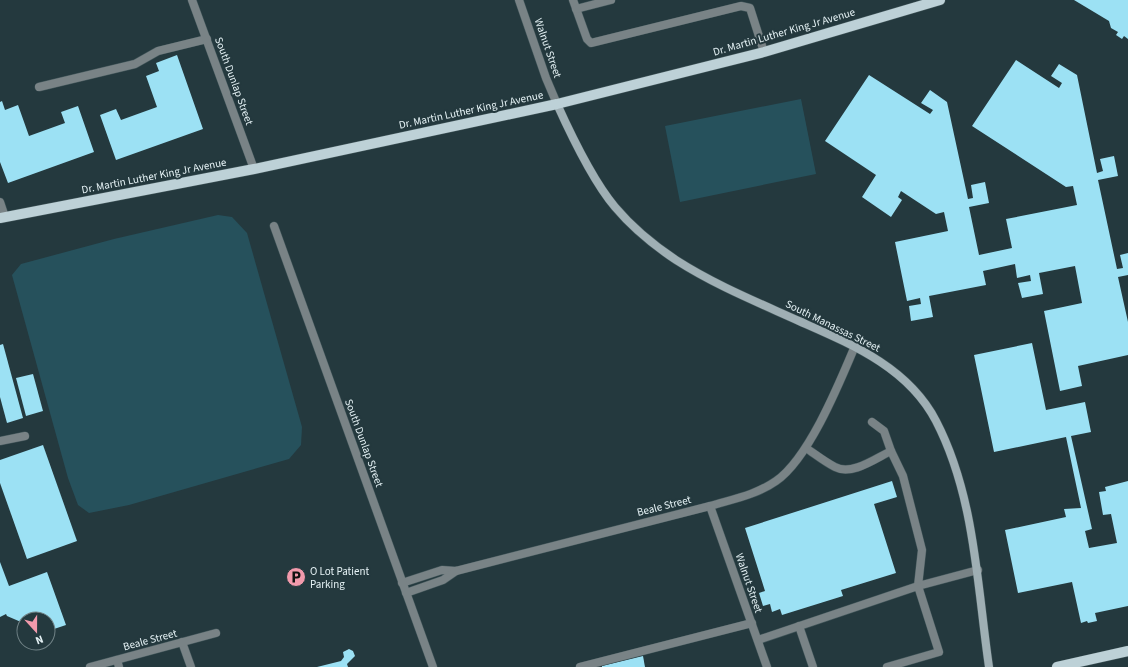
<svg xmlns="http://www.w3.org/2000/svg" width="1128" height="667" font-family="'Source Sans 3',sans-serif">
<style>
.green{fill:#26515c}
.building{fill:#9ce1f4}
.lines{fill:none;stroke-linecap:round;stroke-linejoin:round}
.lane-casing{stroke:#43575b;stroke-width:9}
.street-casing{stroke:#43575b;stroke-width:9}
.secondary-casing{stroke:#43575b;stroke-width:9}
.primary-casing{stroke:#43575b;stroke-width:11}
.lane{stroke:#798386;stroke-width:8}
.street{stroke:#798386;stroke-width:8}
.secondary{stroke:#9fafb4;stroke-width:8}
.primary{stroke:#bdd1d7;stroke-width:10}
.labels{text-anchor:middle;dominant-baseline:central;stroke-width:4;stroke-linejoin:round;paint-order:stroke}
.street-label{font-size:11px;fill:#e5f2f5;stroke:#24393e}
.poi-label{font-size:11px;fill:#e5f2f5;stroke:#24393e;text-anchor:start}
</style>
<rect width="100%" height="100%" fill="#24393e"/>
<g class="green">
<path d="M801,99L816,174L680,202L665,126Z"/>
<path d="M218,215L232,217L247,233L302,427L301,445L289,459L129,505L89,513L78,505L68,478L12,275L21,264L114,239Z"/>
</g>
<g class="building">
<path d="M1074,0H1128V39L1124,36L1122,39L1116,35L1118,32L1111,28L1109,21Z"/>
<path d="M177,55L203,129L116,160L100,115L116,109L121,120L157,107L146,76L159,71L156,63Z"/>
<path d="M1016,60L1059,88L1062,83L1051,76L1059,64L1077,75L1097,173L1103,171L1100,159L1114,156L1118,176L1098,180L1117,269L1123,268L1120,255L1128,253V275L1118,277L1128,322V355L1078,366L1082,386L1060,391L1044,311L1082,303L1075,266L1039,273L1043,294L1022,298L1018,283L1031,281L1030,275L1017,278L1015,264L983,271L986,285L929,296L933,317L911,321L909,306L921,304L920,298L907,301L895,242L948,231L944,212L936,214L901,191L898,197L902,200L891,217L862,197L876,175L825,141L869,75L930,114L933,110L921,103L930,90L947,102L968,199L973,198L971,185L985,182L989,203L969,207L979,255L1012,248L1006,219L1077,205L1073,186L1066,187L972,126Z"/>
<path d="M2,101L5,110L18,105L29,136L65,123L61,112L78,106L94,152L8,183L0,162V102Z"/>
<path d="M1032,343L1046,410L1085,402L1091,432L1071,436L1092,529L1085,531L1089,548L1117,543L1111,514L1103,515L1099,492L1106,491L1105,487L1128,481V606L1095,613L1097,621L1088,623L1087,621L1081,623L1072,582L1018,593L1005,530L1066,517L1064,509L1081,508L1066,437L994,452L974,355Z"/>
<path d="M3,344L23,418L7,423L0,397V345Z"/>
<path d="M33,374L43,411L26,416L16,378Z"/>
<path d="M43,445L77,541L27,559L0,483V460Z"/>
<path d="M892,481L897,497L874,504L896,573L841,590L843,596L782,615L780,609L772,612L770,604L763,606L759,593L765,591L745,528Z"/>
<path d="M0,562L9,586L47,572L66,625L48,631V619H24V630L21,622L7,616L6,614L0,617Z"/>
<path d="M349,649L353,651L355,656L347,664L348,667H317L341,661L344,657L343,652Z"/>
<path d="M643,656L645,667H602V666Z"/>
</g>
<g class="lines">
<g class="lane-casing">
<g id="lane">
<path d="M573,0L587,39L591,43L741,6L750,8L764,52"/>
<path d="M576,9L611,0"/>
<path d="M39,87L135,64L158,51L207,39"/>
<path d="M0,202L5,217"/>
<path d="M872,422L884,431L891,451"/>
<path d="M806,448C815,454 825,462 835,467C852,476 876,458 891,451L903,476L922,550L918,586L978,570"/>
<path d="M402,583L442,570L456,571L710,506"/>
<path d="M406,593L443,580L456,571"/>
<path d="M799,626L813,667"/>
<path d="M758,640L918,586L939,652L887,667"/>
<path d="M182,642L191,667"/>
<path d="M117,660L119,667"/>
<path d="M580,667L752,623"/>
</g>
</g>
<g class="street-casing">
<g id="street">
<path d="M192,0L254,169"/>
<path d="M519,0L546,78L557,104"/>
<path d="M274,226L433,667"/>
<path d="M0,441L25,436"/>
<path d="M90,667L216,633"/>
<path d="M767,667L710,506C733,499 756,495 776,481C809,458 839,384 855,346"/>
</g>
</g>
<g class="secondary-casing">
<path id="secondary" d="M557,104C571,135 593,181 615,207C631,226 655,246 676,260C715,285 757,302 799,321C851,344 908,367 936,421C975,496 977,585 989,667"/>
</g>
<g class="primary-casing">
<g id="primary">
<path d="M0,218L254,169L557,104L764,52L940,0"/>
<path d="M1057,667L1128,651"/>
</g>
</g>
<use href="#lane" class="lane"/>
<use href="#street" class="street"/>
<use href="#secondary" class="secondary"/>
<use href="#primary" class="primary"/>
</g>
<defs>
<g id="parking-disc" transform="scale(1)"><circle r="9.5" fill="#f29aac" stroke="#24393e"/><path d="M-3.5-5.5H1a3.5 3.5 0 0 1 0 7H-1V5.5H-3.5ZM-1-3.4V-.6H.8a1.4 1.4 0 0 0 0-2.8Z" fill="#111"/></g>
</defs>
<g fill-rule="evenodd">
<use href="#parking-disc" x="296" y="577"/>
</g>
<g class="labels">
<g class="street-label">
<text transform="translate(784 32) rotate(-16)">Dr. Martin Luther King Jr Avenue</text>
<text transform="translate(548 48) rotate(71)">Walnut Street</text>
<text transform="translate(234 81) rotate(70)">South Dunlap Street</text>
<text transform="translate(471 110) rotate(-12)">Dr. Martin Luther King Jr Avenue</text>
<text transform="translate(154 176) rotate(-11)">Dr. Martin Luther King Jr Avenue</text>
<text transform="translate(833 326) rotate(26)">South Manassas Street</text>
<text transform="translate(364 443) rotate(70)">South Dunlap Street</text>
<text transform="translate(664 506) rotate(-14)">Beale Street</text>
<text transform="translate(749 583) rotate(71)">Walnut Street</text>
<text transform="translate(150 640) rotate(-15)">Beale Street</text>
</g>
<g class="poi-label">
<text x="310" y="571">O Lot Patient<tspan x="310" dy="13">Parking</tspan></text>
</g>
</g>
<g transform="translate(36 631) rotate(159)"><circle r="19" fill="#24393e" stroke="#718387"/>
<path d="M0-3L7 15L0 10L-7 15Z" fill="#f29aac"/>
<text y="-6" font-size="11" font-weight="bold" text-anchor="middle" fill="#e5f2f5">N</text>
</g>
</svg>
